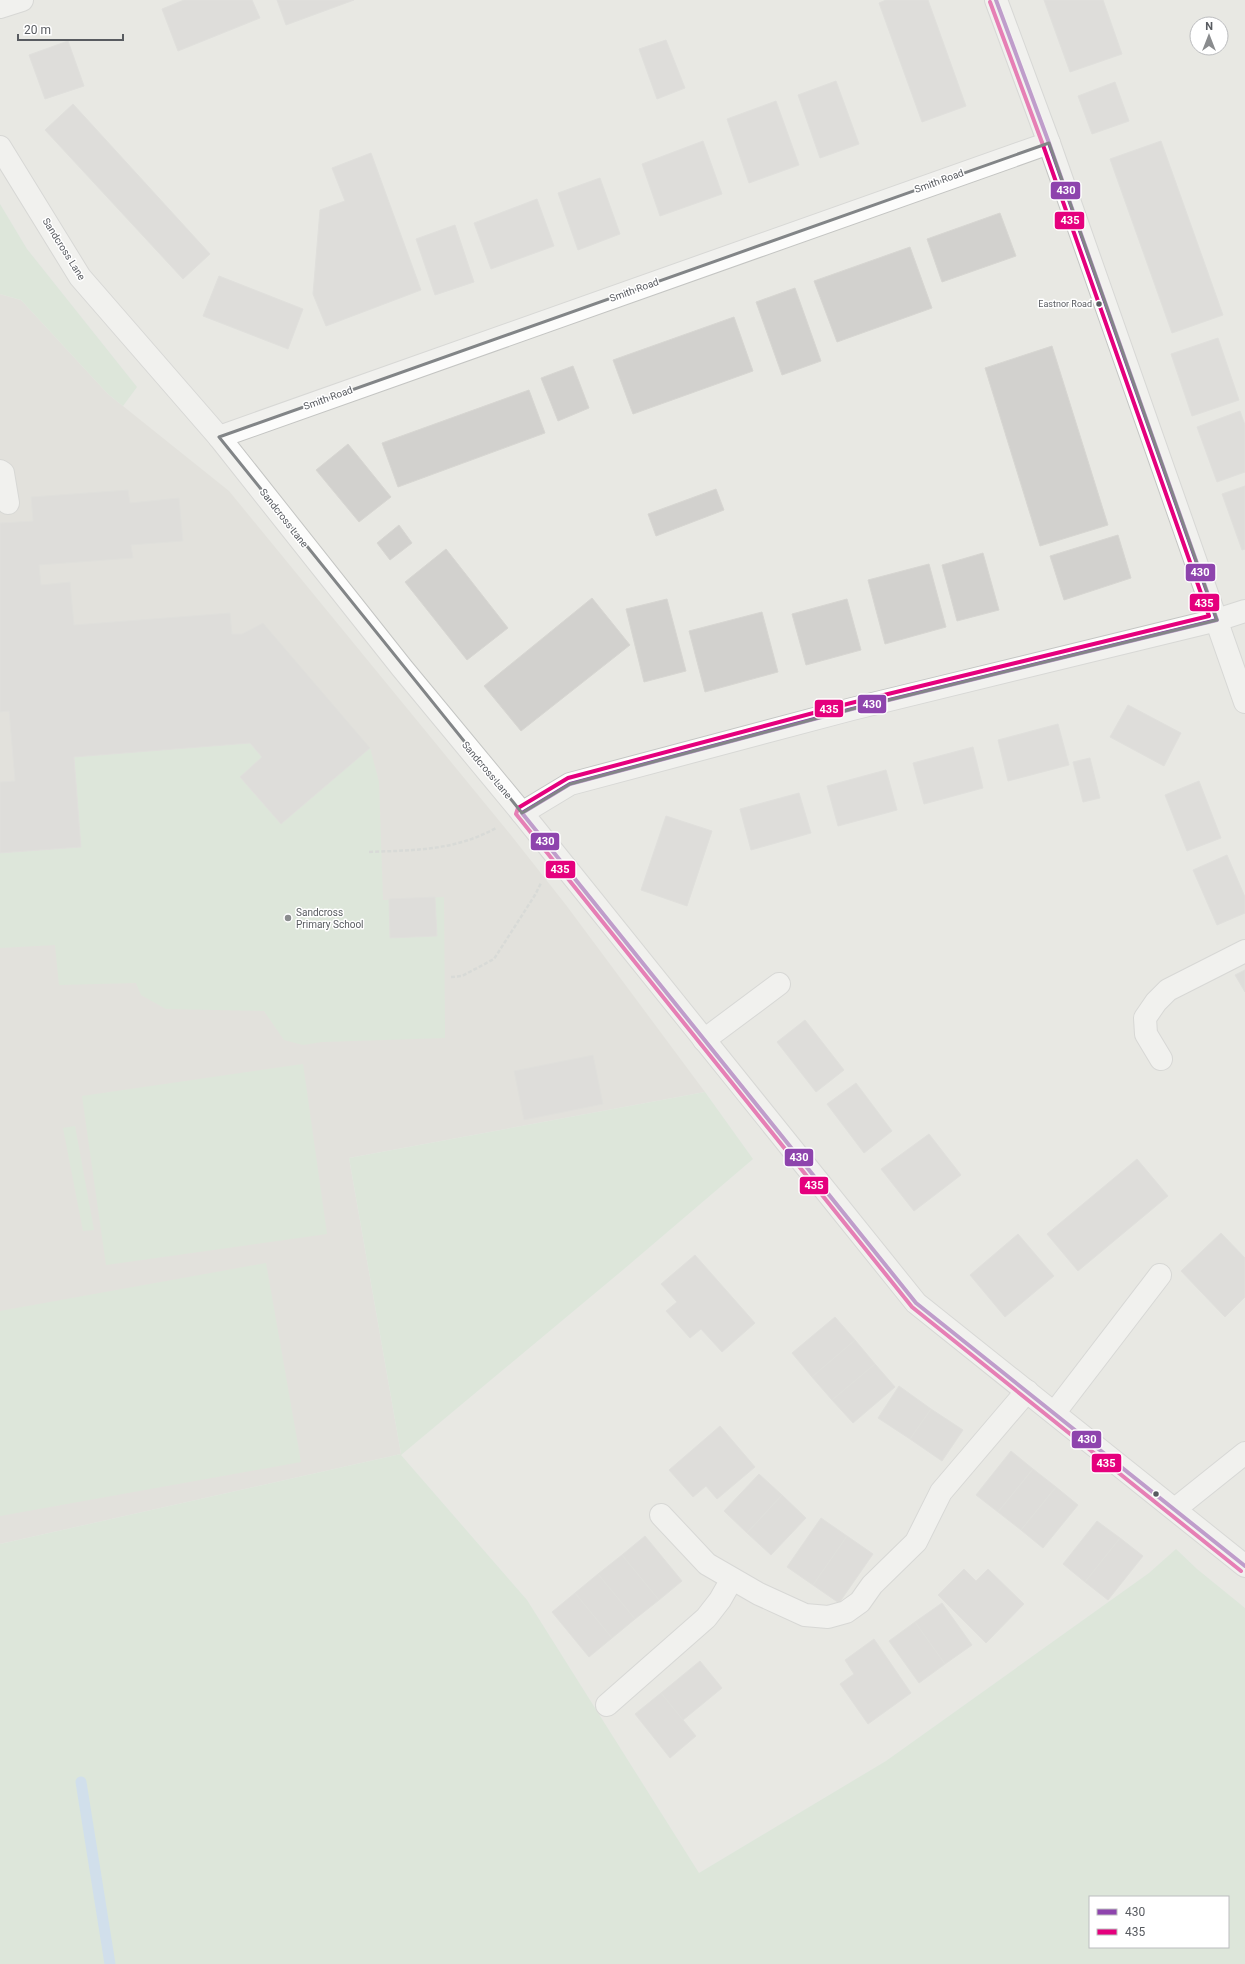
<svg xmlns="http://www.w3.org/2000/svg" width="1245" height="1964" font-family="Roboto,sans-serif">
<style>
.education{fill:#dcdad2}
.green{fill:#d0e5cf;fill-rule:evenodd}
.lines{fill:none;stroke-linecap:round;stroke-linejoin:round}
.stream{stroke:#b6d6f3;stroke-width:11}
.building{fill:#d2d1ce;stroke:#d7d6d2}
.minor-casing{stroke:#c4c5c3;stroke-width:24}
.path{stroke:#c6cac8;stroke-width:2.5;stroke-dasharray:4 2;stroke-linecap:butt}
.minor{stroke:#fcfcfb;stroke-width:22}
.bus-1-casing{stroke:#fff;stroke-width:7}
.bus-2-casing{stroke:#fff;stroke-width:7}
.bus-1{stroke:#8e44ad;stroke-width:4}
.bus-2{stroke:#e5007d;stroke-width:4}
.marked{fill:none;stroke:#828587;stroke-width:3;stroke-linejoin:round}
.bus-dot{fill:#585b60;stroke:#fff;stroke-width:1.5}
.poi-dot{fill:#8a8c8e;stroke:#fff;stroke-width:1.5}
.labels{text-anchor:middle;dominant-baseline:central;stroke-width:3;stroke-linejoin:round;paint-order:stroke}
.bus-label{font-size:9px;fill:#585b60;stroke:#fff;text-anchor:end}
.street-label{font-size:10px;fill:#585b60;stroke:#fff}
.poi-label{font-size:10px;fill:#585b60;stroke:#fff;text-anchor:start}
.line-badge{stroke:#fff;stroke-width:1.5}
.badge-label{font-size:11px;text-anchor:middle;font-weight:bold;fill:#fff}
</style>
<rect width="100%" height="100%" fill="#e8e8e3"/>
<path class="education" d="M0,294L21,300L108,394L229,491L510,834L566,905L705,1092L349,1158L401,1454L0,1544Z"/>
<g class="green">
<path d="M0,204L27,249L137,387L123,406L108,394L21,300L0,294Z"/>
<path d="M250,743L262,757L240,777L281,824L370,748L379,782L383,900L444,897L445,1038L322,1042L303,1045L284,1040L264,1011L166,1009L141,995L136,983L59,985L55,945L0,948V853L81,847L74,757Z"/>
<path d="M303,1064L327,1234L106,1265L82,1096Z"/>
<path d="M705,1092L753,1159L624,1269L401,1455L527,1600L699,1873L886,1761L1149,1573L1176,1549L1197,1569L1245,1608V1964H0V1544L401,1454L349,1158ZM1090,1897H1228V1947H1090Z"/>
<path d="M75,1126L94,1230L83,1231L63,1128Z"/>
<path d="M266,1263L301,1462L0,1516V1311Z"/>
</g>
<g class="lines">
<path class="stream" d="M81,1782L110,1964"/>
</g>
<g class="building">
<path d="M184,0H252L260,18L178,51L162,9Z"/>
<path d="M277,0H354L286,25Z"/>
<path d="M886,0H928L966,106L922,122L879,3Z"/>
<path d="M1044,0H1103L1122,54L1070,72Z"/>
<path d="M666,40L685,88L657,99L639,49Z"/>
<path d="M68,41L84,86L45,99L29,55Z"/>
<path d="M836,81L859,144L820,158L798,95Z"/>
<path d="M1115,82L1129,121L1092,134L1078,96Z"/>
<path d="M776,101L799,165L749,183L727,119Z"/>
<path d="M73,104L210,254L183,279L45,130Z"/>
<path d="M703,141L722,194L660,216L642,164Z"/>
<path d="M1161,141L1223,315L1172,333L1110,159Z"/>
<path d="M371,153L421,290L326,326L313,294L320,210L345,201L332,168Z"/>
<path d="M600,178L620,234L578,250L558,193Z"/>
<path d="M537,199L554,246L491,269L474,223Z"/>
<path d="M1000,213L1016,256L942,282L927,239Z"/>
<path d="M455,225L474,282L435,295L416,239Z"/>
<path d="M910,247L932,308L837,342L814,281Z"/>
<path d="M219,276L303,309L288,349L203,316Z"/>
<path d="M795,288L821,361L782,375L756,302Z"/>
<path d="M734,317L753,371L633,414L613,360Z"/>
<path d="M1218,338L1239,400L1192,416L1171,354Z"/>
<path d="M1052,346L1108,525L1040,546L985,368Z"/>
<path d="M573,366L589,408L558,421L541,378Z"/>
<path d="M529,390L545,433L398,487L382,443Z"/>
<path d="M1240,411L1245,425V472L1217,482L1197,427Z"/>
<path d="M348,444L391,497L359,522L316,470Z"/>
<path d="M1245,486V549L1242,550L1222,494Z"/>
<path d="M716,489L724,510L656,536L648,514Z"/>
<path d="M128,490L130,503L179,498L183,541L131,545L133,558L39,565L41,585L70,582L74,625L230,613L232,634H242L263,623L370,748L281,824L240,777L262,757L250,743L74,757L81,847L0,853V782L15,781L9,711L0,712V523L33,521L31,497Z"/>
<path d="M399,525L412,543L390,560L377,543Z"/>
<path d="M1118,535L1131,578L1064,600L1050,556Z"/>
<path d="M446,549L508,628L467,660L405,582Z"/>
<path d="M983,553L999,610L957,621L942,565Z"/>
<path d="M929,564L946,627L885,644L868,580Z"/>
<path d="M592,598L630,645L521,731L484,686Z"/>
<path d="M667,599L686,671L644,682L626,609Z"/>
<path d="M847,599L861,650L806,665L792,614Z"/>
<path d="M762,612L778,672L705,692L689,631Z"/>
<path d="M1128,705L1181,733L1164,766L1110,737Z"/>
<path d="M1058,724L1069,765L1008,781L998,740Z"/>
<path d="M973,747L983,788L924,804L913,763Z"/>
<path d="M1090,758L1100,798L1083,802L1073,762Z"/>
<path d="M886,770L897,810L838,826L827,786Z"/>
<path d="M1199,781L1221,838L1187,851L1165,795Z"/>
<path d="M799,793L811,833L751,850L740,809Z"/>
<path d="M666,816L712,831L687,906L641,890Z"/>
<path d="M1227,855L1245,897V913L1217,925L1193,870Z"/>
<path d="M435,897L437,936L390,938L389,899Z"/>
<path d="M1245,970V992L1235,975Z"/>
<path d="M805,1020L844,1070L816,1092L777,1042Z"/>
<path d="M593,1055L603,1104L524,1120L514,1071Z"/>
<path d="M856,1083L892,1131L864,1153L827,1104Z"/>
<path d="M929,1134L961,1175L914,1211L881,1169Z"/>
<path d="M1137,1159L1168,1196L1078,1271L1047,1234Z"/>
<path d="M1221,1233L1245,1258V1297L1225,1317L1181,1271Z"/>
<path d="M1018,1234L1054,1276L1005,1317L970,1275Z"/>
<path d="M695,1255L755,1323L722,1352L701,1329L690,1338L666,1311L677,1302L661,1284Z"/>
<path d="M835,1317L855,1340L812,1377L792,1353Z"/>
<path d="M855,1340L875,1364L832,1400L812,1377Z"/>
<path d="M875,1364L895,1387L853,1423L832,1400Z"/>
<path d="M899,1386L931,1409L910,1439L878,1418Z"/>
<path d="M931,1409L963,1430L942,1461L910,1439Z"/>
<path d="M720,1426L755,1467L717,1499L706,1486L693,1497L669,1470Z"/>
<path d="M1011,1451L1033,1469L998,1512L976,1495Z"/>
<path d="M1033,1469L1056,1487L1021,1530L998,1512Z"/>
<path d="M759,1474L782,1495L747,1533L724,1511Z"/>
<path d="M1056,1487L1078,1505L1043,1548L1021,1530Z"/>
<path d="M782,1495L806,1518L771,1555L747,1533Z"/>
<path d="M821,1518L847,1536L813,1585L787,1567Z"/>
<path d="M1097,1521L1120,1538L1085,1582L1063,1564Z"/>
<path d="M645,1536L682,1581L659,1600L622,1555Z"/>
<path d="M847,1536L873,1554L839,1603L813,1585Z"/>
<path d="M1120,1538L1143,1556L1108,1600L1085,1582Z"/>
<path d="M622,1555L659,1600L635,1619L598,1574Z"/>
<path d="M964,1569L976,1581L988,1569L1024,1604L986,1643L938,1595Z"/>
<path d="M598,1574L635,1619L612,1638L575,1593Z"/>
<path d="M575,1593L612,1638L589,1657L552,1612Z"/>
<path d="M942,1603L972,1645L945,1664L915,1622Z"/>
<path d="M915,1622L945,1664L919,1683L889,1641Z"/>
<path d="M874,1639L911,1693L868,1724L840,1684L854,1674L845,1660Z"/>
<path d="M700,1661L722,1688L683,1720L661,1693Z"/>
<path d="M661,1693L696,1736L670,1758L635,1714Z"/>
</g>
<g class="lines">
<g class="minor-casing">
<g id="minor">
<path d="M996,0L1049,143L1245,702"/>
<path d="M0,7L22,0"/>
<path d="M0,147L80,277L219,437L402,668L522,813L916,1303L1245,1566"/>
<path d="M219,437L1049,143"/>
<path d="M0,471L3,473L8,503"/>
<path d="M522,813L570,784L852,709L1217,620L1245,611"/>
<path d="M704,1040L779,984"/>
<path d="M1161,1059L1146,1034L1145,1018L1156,1002L1168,990L1245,951"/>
<path d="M1055,1412L1160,1275"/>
<path d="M1175,1509L1245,1453"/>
<path d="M661,1515L707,1564L759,1594L805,1615L828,1617L846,1612L860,1602L872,1585L916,1542L941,1492L1027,1391"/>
<path d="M607,1705L706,1618L720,1600L732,1579"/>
</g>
</g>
<g class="path">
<path d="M369,852C415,850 454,851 496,828"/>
<path d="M451,977L462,976L494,959L535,895L541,883"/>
</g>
<use href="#minor" class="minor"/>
<g class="bus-1-casing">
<path id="bus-1" d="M996,0L1049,143L1217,620L852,709L570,784L522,813L916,1303L1245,1566"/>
</g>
<g class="bus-2-casing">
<path id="bus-2" d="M990,2L1043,145L1209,616L851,703L568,778L518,808L516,814L912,1307L1241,1571"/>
</g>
<use href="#bus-1" class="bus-1"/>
<use href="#bus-2" class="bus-2"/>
</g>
<path d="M0 0H1245V1964H0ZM1049,143L1217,620L852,709L570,784L522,813L219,437Z" fill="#e8e8e3" fill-opacity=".55" fill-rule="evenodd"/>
<path class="marked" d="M1049,143L1217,620L852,709L570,784L522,813L219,437Z"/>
<g class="bus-dot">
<circle cx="1099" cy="304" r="3.5"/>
<circle cx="1156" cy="1494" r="3.5"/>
</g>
<circle class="poi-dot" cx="288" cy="918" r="4"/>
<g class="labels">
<g class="bus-label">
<text x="1092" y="304">Eastnor Road</text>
</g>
<g class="street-label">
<text transform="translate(939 181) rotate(-20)">Smith Road</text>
<text transform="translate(64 249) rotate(58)">Sandcross Lane</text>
<text transform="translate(634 290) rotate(-20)">Smith Road</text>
<text transform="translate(328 398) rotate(-20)">Smith Road</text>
<text transform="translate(284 518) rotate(52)">Sandcross Lane</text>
<text transform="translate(487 770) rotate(50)">Sandcross Lane</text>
</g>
<g class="poi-label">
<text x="296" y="912">Sandcross<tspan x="296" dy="12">Primary School</tspan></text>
</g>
</g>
<g class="line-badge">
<rect x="1050" y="181" width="31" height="19" rx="4" fill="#8e44ad"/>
<rect x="1054" y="211" width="31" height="19" rx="4" fill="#e5007d"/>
<rect x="1185" y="563" width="31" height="19" rx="4" fill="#8e44ad"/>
<rect x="1189" y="593" width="31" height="19" rx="4" fill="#e5007d"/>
<rect x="857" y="694" width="30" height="20" rx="4" fill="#8e44ad"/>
<rect x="814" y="699" width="30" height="19" rx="4" fill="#e5007d"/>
<rect x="530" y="832" width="30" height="19" rx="4" fill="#8e44ad"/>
<rect x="545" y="860" width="31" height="19" rx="4" fill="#e5007d"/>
<rect x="784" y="1148" width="30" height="19" rx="4" fill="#8e44ad"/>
<rect x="799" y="1176" width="30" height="19" rx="4" fill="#e5007d"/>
<rect x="1071" y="1430" width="31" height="19" rx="4" fill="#8e44ad"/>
<rect x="1091" y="1453" width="31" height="20" rx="4" fill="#e5007d"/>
</g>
<g class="badge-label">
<text x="1066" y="194">430</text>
<text x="1070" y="224">435</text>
<text x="1200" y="576">430</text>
<text x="1204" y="607">435</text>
<text x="872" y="708">430</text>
<text x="829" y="713">435</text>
<text x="545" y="845">430</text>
<text x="560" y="873">435</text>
<text x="799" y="1161">430</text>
<text x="814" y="1189">435</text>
<text x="1087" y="1443">430</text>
<text x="1106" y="1467">435</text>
</g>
<rect x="1089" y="1896" width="140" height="52" fill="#ffffff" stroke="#bcbdbf"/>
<rect x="1097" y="1909" width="20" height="6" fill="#8e44ad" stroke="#bcbdbf"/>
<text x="1125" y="1916" font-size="12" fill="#585b60">430</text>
<rect x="1097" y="1929" width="20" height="6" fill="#e5007d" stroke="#bcbdbf"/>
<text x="1125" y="1936" font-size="12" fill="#585b60">435</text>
<g transform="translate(1209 36)"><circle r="19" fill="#ffffff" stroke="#bcbdbf"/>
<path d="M0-3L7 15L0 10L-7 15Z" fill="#8a8c8e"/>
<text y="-6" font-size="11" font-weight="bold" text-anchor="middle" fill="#585b60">N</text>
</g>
<path d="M18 34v6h105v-6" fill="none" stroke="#585b60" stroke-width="2"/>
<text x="24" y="34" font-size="12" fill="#585b60" stroke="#ffffff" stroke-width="3" paint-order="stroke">20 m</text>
</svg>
